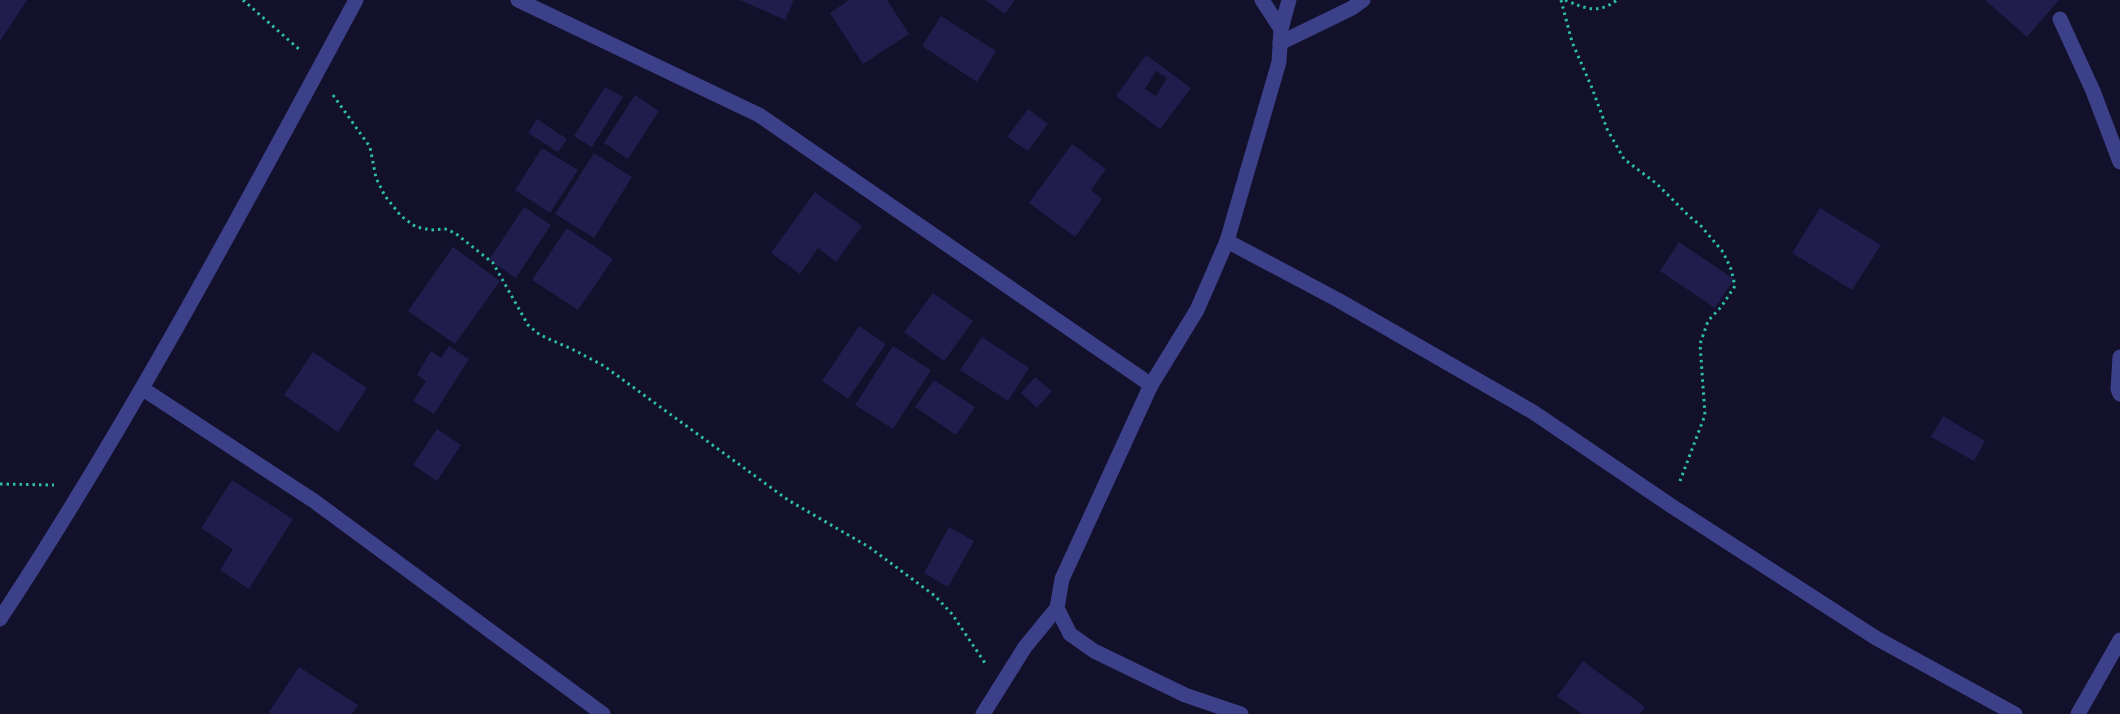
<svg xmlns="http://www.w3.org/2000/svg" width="2120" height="714" font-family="Montserrat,sans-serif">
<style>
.building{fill:#201c4b;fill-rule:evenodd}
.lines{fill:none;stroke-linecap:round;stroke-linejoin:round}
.path{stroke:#2ebea5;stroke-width:3;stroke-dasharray:2.5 4;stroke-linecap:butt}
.street{stroke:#3b4089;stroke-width:15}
</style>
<rect width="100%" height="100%" fill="#12102a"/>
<g class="building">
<path d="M0,0H27L0,41Z"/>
<path d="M740,0H794L785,20Z"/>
<path d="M849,0H887L909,34L863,64L830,13Z"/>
<path d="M985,0H1015L1005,14Z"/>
<path d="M1985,0H2059L2027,37Z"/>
<path d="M941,16L996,51L977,82L922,46Z"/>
<path d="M1146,55L1191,88L1160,129L1116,96ZM1156,71L1167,78L1156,96L1145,89Z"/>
<path d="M605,87L623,97L592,147L574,136Z"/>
<path d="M635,95L659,111L628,159L604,143Z"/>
<path d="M1028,109L1048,124L1028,151L1007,137Z"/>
<path d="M537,119L567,139L558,152L528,133Z"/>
<path d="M1072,144L1106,169L1091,190L1102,199L1075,237L1029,203Z"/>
<path d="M542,148L578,170L550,213L515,190Z"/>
<path d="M594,153L632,177L594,238L555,214Z"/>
<path d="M815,192L862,226L836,262L818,248L800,274L771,253Z"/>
<path d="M524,207L551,225L516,278L489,260Z"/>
<path d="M1820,208L1881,245L1852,290L1792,253Z"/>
<path d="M567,228L613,259L578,310L532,280Z"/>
<path d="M1679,242L1734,279L1715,308L1660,271Z"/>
<path d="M453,247L500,281L455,344L408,311Z"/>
<path d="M933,293L973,321L944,361L904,332Z"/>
<path d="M859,326L886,344L848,399L822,381Z"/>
<path d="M982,337L1029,368L1008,401L960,370Z"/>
<path d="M449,346L469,359L434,414L413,401L426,381L417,375L431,351L441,358Z"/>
<path d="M893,346L931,370L893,429L855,405Z"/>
<path d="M313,352L367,388L338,432L284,395Z"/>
<path d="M1035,377L1052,391L1037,408L1021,393Z"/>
<path d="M934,380L975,407L956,435L915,407Z"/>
<path d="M1943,416L1985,441L1974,461L1931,437Z"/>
<path d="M437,429L461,445L437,481L413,465Z"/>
<path d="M232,480L293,519L249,589L220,570L233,549L201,528Z"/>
<path d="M949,527L974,541L948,587L924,573Z"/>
<path d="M1583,661L1645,707L1640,714H1582L1557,696Z"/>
<path d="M299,667L358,705L352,714H271L269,712Z"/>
</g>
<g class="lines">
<g class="path">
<path d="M243,0L300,50"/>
<path d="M1561,0L1572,42L1592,88L1607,129L1624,159L1657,184L1689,216L1701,226L1723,252L1731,269L1735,286L1721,307L1708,321L1700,344L1705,415L1680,481"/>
<path d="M1565,0C1585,8 1597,15 1617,0"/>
<path d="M333,95L370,147L376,178L385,196L401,216L416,227L431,230L445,229L455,233L493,263L528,325L540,335L574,350L604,366L788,500L869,547L935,596L952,614L985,663"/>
<path d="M0,484L54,485"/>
</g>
<g class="street">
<path d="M518,0L759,115L1151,385"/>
<path d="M2060,19L2093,91L2120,162"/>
<path d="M1281,29L1289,0"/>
<path d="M1280,43L1352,8L1363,0"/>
<path d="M1227,241L1338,300L1533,412L1670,505L1876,638L2015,714"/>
<path d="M2120,357L2118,389L2120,394"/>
<path d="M143,389L314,501L603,714"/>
<path d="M0,619C131,420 243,209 356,0"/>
<path d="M983,714L1025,647L1057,608"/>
<path d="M1241,714L1185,695L1094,651L1070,634L1057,608L1062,579L1112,470L1151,385L1197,310L1227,241L1279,62L1281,29L1262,0"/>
<path d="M2078,714L2120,640"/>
</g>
</g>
</svg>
